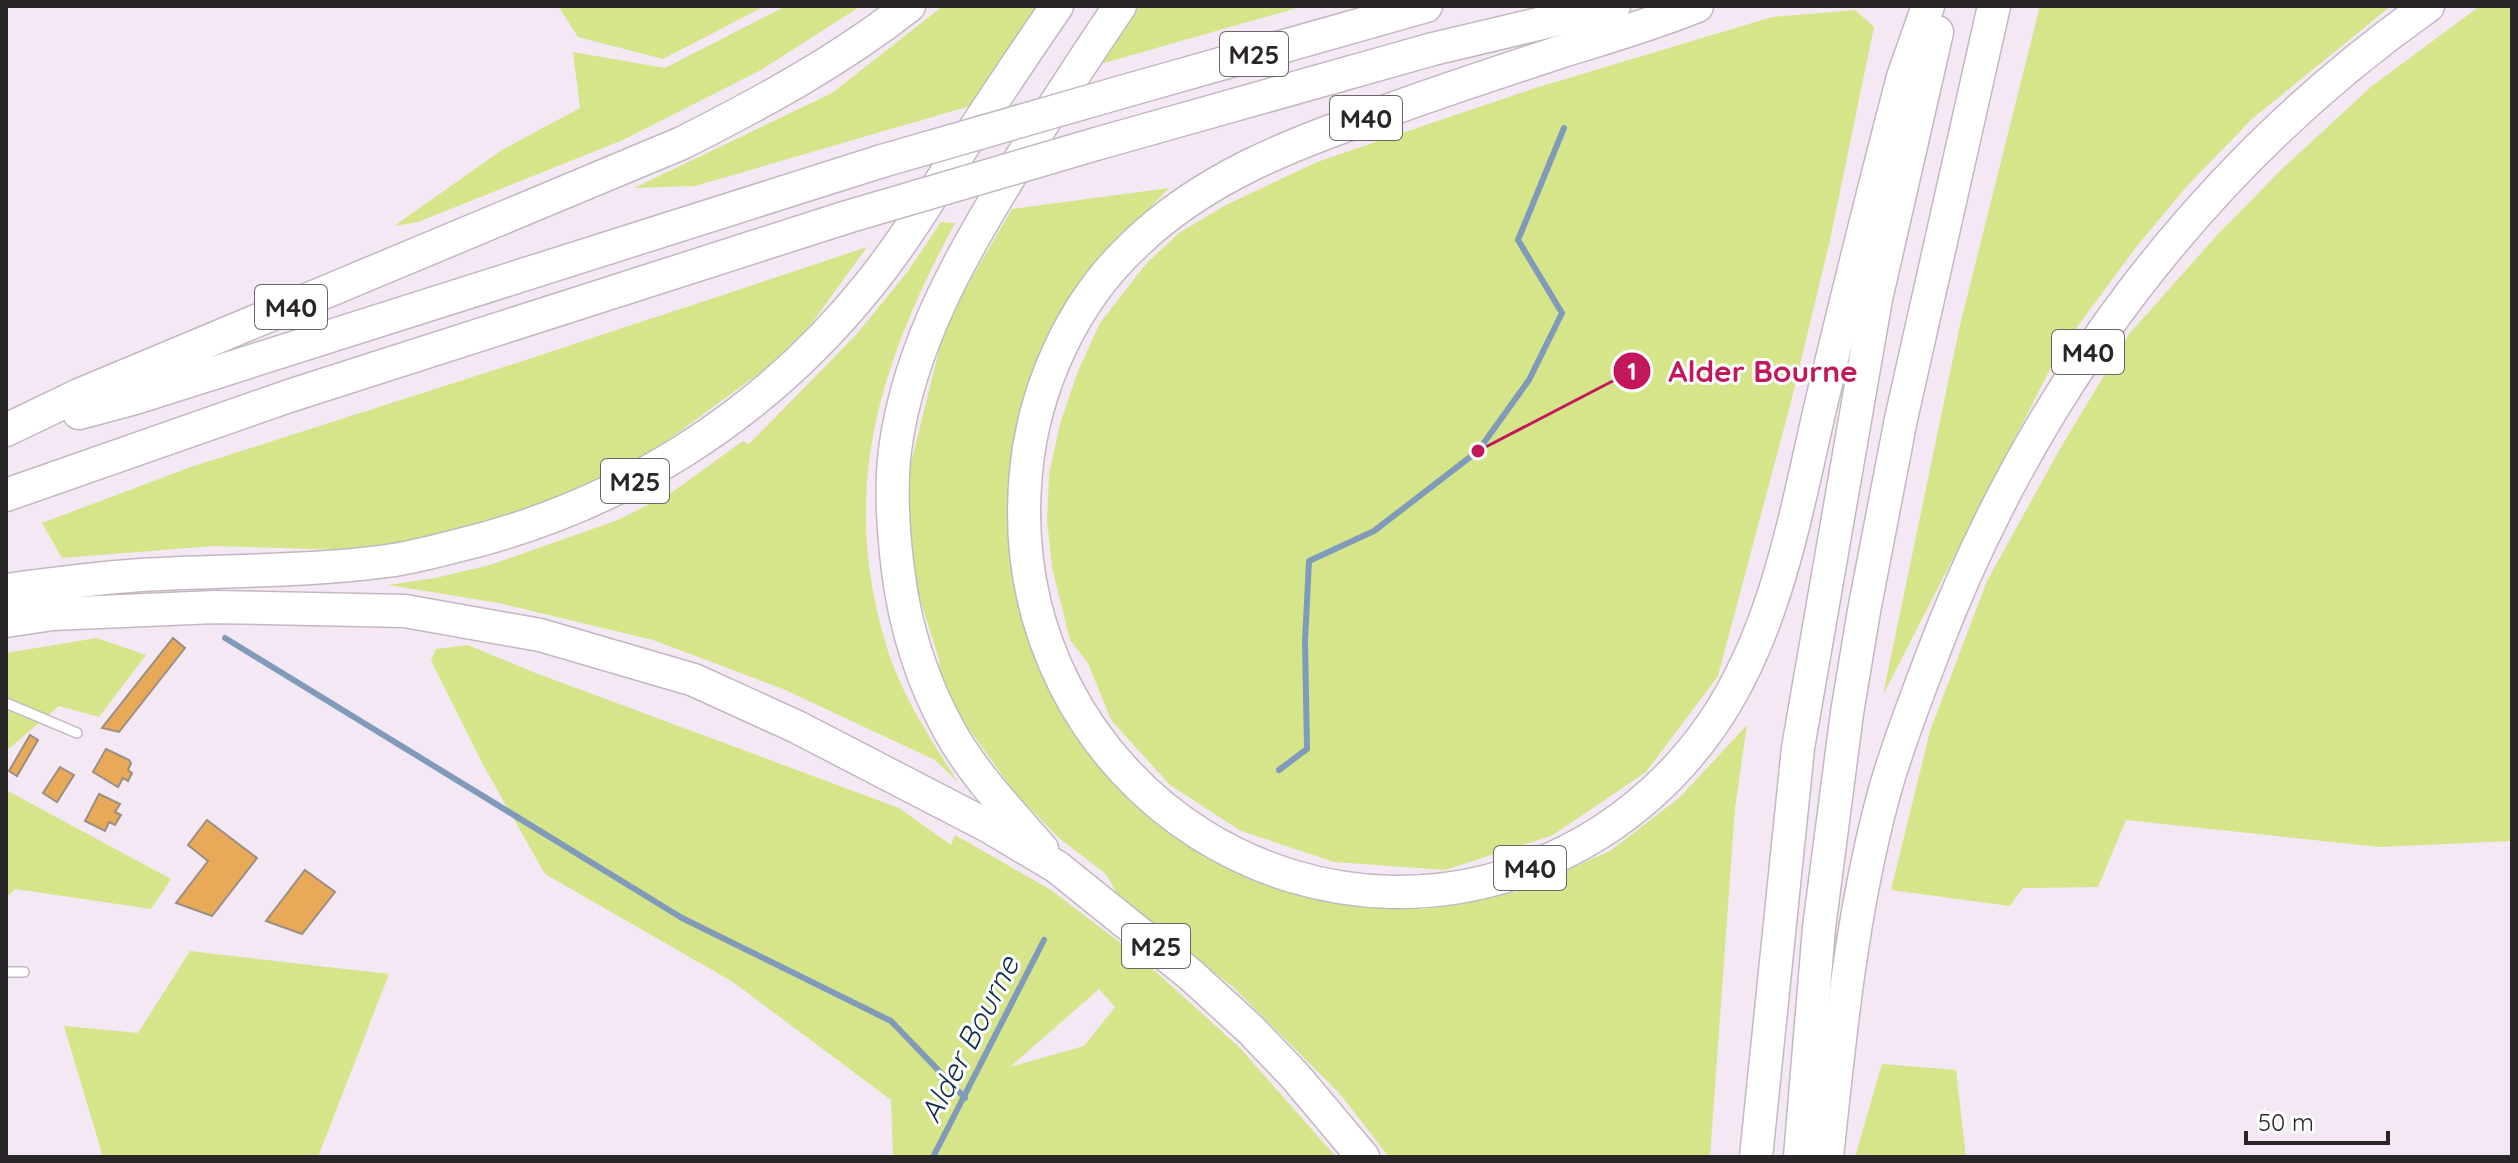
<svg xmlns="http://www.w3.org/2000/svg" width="2518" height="1163" font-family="Quicksand,sans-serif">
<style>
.green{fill:#d6e589;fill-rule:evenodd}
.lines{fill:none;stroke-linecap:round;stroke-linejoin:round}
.stream{stroke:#809bba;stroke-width:6}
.building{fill:#e8a958;stroke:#9a8f84;stroke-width:2}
.service-casing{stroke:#c3b7c2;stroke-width:12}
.motorway-casing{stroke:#c3b7c2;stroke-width:35}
.service{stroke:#fff;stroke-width:9}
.motorway{stroke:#fff;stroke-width:32}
.motorway-bridge-casing{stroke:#c3b7c2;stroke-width:35;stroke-linecap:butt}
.motorway-bridge{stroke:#fff;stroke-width:32}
.labels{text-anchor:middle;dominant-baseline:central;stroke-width:6;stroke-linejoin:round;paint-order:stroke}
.shield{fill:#fff;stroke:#696669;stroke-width:2}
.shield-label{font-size:26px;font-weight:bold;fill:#292529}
.water-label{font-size:30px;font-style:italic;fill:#112e4a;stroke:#fff}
.leader{fill:none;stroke:#c2185b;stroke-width:3}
.callout-dot{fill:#c2185b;stroke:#fff;stroke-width:3}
.mark-label{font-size:24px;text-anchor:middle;font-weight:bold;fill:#fff}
.callout-label{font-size:30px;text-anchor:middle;font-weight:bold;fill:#c2185b;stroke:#fff;stroke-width:6;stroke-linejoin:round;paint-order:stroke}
</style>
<rect width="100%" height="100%" fill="#f4e8f4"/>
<g class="green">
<path d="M558,6H765L663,59L578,37Z"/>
<path d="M786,6H861L761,70L623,140L418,222L394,226L502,150L580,108L573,52L665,68Z"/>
<path d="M943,6H1036L970,106L695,186L634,188L832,93Z"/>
<path d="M1140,6H1304L1097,65Z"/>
<path d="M2040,6H2391L2252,119L2187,186L2137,246L2060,350L1883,695L1960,325Z"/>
<path d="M2480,6H2512V841L2379,847L2126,820L2098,887L2023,888L2010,906L1891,890L1930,731L1987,581L2061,447L2129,334L2219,233L2282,169L2372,86Z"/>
<path d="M1855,10L1874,27L1830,240L1791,402L1718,676L1646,772L1553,835L1445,870L1334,862L1241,831L1170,785L1111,720L1088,663L1070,640L1052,568L1047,520L1049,474L1060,424L1078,371L1100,323L1145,265L1179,233L1226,205L1317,162L1532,89L1772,17Z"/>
<path d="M1169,188L1096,263L1059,323L1026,392L1019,412L1010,474L1009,538L1019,611L1046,682L1095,760L1163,826L1236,872L1334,903L1425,909L1516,892L1610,851L1679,798L1747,725L1735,808L1710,1157H1389L1340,1094L1233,987L1119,897L1106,874L1059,838L1016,794L958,714L940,680L939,659L914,580L906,483L946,322L1012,209Z"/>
<path d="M941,222L955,223C880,363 838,490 887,648C902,696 931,740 958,782L935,760L783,689L653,640L499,603L388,585L435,578L490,565L618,520L671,493L743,441L749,444L856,335L908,271Z"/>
<path d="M867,247L809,327L766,368L626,471L562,498L425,541L347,550L214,546L62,558L42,523L188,468L532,358Z"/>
<path d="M97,638L146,655L99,717L59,706L6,751V653Z"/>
<path d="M468,645L533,672L899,808L951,845L955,835L1051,890L1143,960L1240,1048L1336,1157H893L891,1100L733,982L545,874L482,763L431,661L436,649ZM1099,989L1115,1007L1084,1046L1010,1067Z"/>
<path d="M6,790L171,879L151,909L15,889L6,898Z"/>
<path d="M190,951L389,974L318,1157H103L64,1026L138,1033Z"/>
<path d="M1882,1064L1956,1070L1966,1157H1855Z"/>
</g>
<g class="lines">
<g class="stream">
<path d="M225,638L682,918L891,1021L965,1098"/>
<path d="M1279,770L1307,749L1305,641L1309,561L1374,531L1478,451L1529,380L1562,313L1518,240L1564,128"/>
<path d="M933,1157L1044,940"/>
</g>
</g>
<g class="building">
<path d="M173,638L185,648L119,732L102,728Z"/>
<path d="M30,735L38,740L17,776L9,771Z"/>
<path d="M106,749L129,760L131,763L128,770L132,773L128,781L123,778L118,787L93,772Z"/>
<path d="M60,767L74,775L57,802L43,793Z"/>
<path d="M99,794L120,804L115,812L121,815L115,825L109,822L105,831L85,821Z"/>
<path d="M207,820L257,858L212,916L176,903L208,861L188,845Z"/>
<path d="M305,870L335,892L302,934L266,921Z"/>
</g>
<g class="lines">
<g class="service-casing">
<g id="service">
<path d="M6,703L77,733"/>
<path d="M6,972H24"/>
</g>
</g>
<g class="motorway-casing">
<g id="motorway">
<path d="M1697,6C1653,24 1608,37 1563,51C1502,71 1441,91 1381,113C1291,144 1203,178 1134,245C1072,303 1034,388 1026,472C996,788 1330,1002 1601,832C1644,804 1681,769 1711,726C1777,631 1796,511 1822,400C1848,292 1875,184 1903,77L1928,6"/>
<path d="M1132,89L1426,6"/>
<path d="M1096,144L1433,49L1614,6"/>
<path d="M79,413L135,398L882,161"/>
<path d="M6,430L79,395L682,143C761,103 839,61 909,6"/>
<path d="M6,495L289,396L847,217"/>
<path d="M6,590C51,584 96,578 141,575C223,570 305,572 387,561C410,558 433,552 456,546C620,507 763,417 869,285C903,243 931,197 960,151C992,102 1024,54 1057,6"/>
<path d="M6,621L53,614L215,607L405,611L540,635L694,680L797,727L988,826L1057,867L1191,975L1251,1030L1295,1076L1363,1157"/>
<path d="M1042,849C1010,812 973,774 949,730C921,679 905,628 898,570C893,530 890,490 895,450C909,343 965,248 1021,158C1053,107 1086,56 1120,6"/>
<path d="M1756,1157L1798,748L1876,299L1937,32"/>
<path d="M1800,1157L1819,928L1847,713L1864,611L1901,419L1994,6"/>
<path d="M1827,1157C1840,1035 1852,909 1885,790C1898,744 1915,701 1932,656C2030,395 2199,168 2428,6"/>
</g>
</g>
<use href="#service" class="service"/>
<use href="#motorway" class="motorway"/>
<g class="motorway-bridge-casing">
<g id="motorway-bridge">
<path d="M882,161L1132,89"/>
<path d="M847,217L1096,144"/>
</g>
</g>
<use href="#motorway-bridge" class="motorway-bridge"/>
</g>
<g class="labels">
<g class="shield">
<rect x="1220" y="32" width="68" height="44" rx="6"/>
<rect x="1330" y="96" width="72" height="44" rx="6"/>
<rect x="255" y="285" width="72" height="44" rx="6"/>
<rect x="2052" y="330" width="72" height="44" rx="6"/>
<rect x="601" y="459" width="68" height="44" rx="6"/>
<rect x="1494" y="846" width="72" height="44" rx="6"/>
<rect x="1122" y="924" width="68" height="44" rx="6"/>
</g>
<g class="shield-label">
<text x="1254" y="54">M25</text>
<text x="1366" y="118">M40</text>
<text x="291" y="307">M40</text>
<text x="2088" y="352">M40</text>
<text x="635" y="481">M25</text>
<text x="1530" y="868">M40</text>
<text x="1156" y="946">M25</text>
</g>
<g class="water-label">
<text transform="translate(969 1039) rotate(-63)">Alder Bourne</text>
</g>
</g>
<path class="leader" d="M1478 451L1632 371"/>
<g class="callout-dot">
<circle cx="1478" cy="451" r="8"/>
<circle cx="1632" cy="371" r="20"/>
</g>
<g class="mark-label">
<text x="1632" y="380">1</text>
</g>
<g class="callout-label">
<text x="1763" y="382">Alder Bourne</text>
</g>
<rect width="2518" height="1163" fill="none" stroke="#292529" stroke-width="16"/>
<path d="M2246 1131v12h142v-12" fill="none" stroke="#292529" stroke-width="4"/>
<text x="2258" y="1131" font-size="24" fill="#292529" stroke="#ffffff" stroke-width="6" paint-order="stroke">50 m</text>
</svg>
